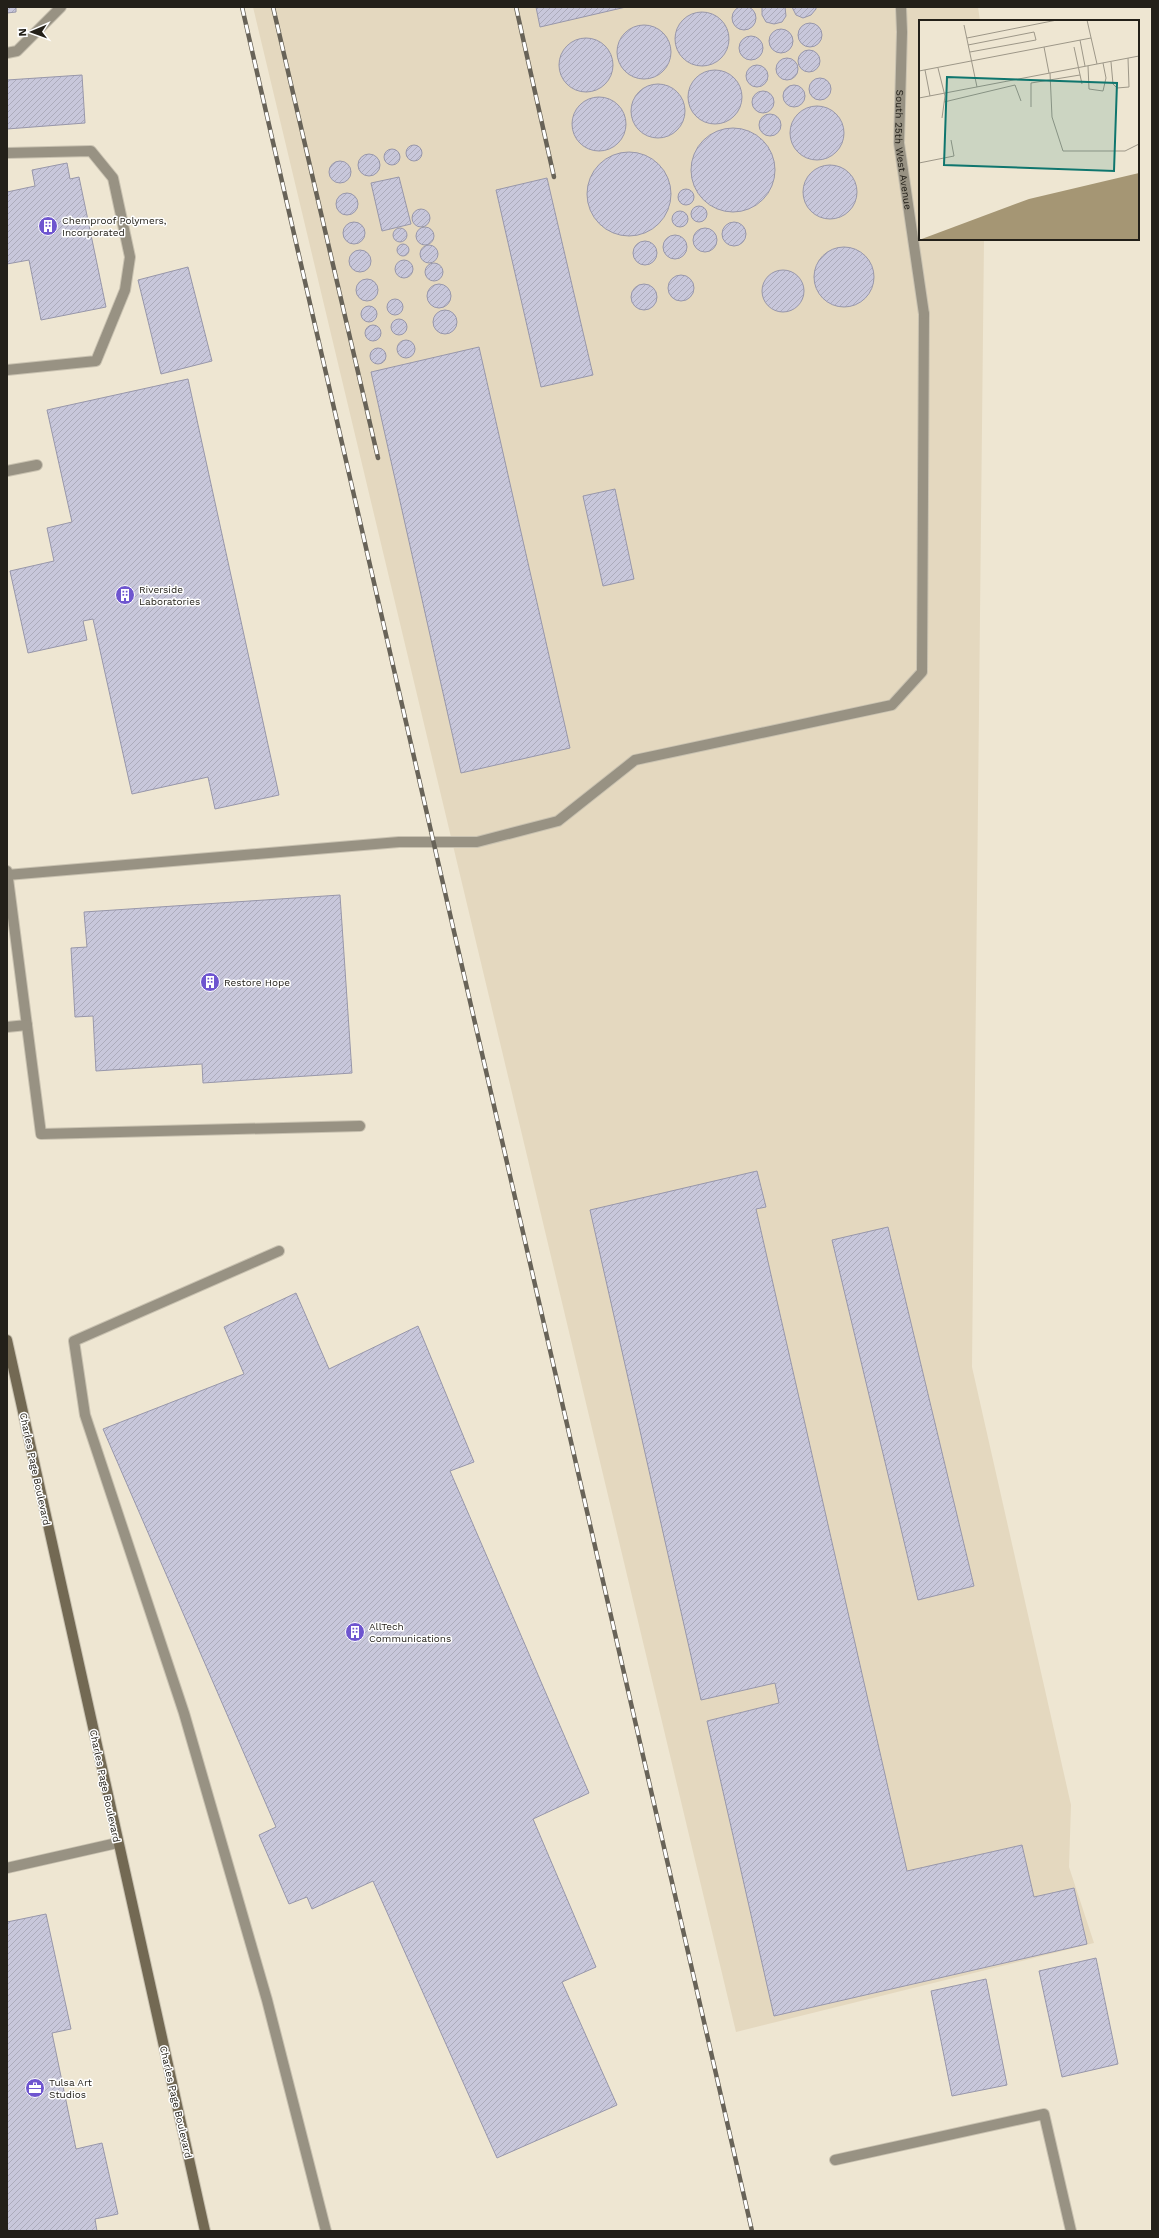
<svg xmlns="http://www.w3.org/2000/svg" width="1159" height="2238" font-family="'Work Sans',sans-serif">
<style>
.built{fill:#e4d8bf}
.building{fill:url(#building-hatch);stroke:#9897aa}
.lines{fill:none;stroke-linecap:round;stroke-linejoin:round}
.lane-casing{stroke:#c9c2b1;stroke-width:12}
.street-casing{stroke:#c9c2b1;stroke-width:12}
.secondary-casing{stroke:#c9c2b1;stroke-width:12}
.lane{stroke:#989283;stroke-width:10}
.street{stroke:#989283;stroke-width:10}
.secondary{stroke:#736953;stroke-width:10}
.rail-casing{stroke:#686358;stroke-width:4.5}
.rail{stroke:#fff;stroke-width:3;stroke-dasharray:9;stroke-linecap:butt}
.labels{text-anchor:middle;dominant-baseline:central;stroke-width:3;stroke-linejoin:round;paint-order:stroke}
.street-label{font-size:10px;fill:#232019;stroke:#fff}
.poi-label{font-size:10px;fill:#232019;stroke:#fff;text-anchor:start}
.inset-road{fill:none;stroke:#9d9788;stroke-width:1}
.view{fill:#0f766e;fill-opacity:0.15;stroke:#0f766e;stroke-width:2}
.inset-edge{fill:none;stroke:#232019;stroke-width:2}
</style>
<defs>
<pattern id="building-hatch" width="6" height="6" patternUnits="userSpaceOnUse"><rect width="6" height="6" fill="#c8c7db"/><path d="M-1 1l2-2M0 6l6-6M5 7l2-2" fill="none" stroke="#acabbb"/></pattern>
</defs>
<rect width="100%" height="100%" fill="#eee6d2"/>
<path class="built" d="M253,7H978L980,21H920V239H984L972,1367L1071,1805L1069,1867L1094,1943L736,2032Z"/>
<g class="building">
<circle cx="744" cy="18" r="12"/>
<path d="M7,7H16V12L7,13Z"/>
<path d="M536,7H626L540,27Z"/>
<path d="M785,7L786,16L782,22L774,24L766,22L762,15V7Z"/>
<path d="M792,7H816V9L811,15L803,18L796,15Z"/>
<circle cx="702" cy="39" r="27"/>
<circle cx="810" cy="35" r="12"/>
<circle cx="644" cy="52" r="27"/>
<circle cx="781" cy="41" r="12"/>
<circle cx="751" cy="48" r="12"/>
<circle cx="586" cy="65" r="27"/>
<circle cx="809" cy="61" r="11"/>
<circle cx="787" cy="69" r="11"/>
<circle cx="757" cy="76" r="11"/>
<circle cx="715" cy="97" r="27"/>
<path d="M82,75L85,123L7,129V80Z"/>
<circle cx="820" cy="89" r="11"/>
<circle cx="658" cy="111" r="27"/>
<circle cx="794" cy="96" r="11"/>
<circle cx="763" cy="102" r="11"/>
<circle cx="599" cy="124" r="27"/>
<circle cx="817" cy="133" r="27"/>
<circle cx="770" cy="125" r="11"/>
<circle cx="733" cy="170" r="42"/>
<circle cx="414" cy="153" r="8"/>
<circle cx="392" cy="157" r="8"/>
<circle cx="629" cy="194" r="42"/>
<circle cx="369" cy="165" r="11"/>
<circle cx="340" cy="172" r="11"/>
<path d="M67,163L70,179L79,177L106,307L41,320L29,260L7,264V192L35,186L32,170Z"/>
<circle cx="830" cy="192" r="27"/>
<path d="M399,177L411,224L382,231L371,183Z"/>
<path d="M547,178L593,375L541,387L496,190Z"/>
<circle cx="686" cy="197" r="8"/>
<circle cx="347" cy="204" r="11"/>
<circle cx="699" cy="214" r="8"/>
<circle cx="421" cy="218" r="9"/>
<circle cx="680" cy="219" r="8"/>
<circle cx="354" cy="233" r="11"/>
<circle cx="734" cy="234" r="12"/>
<circle cx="425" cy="236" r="9"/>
<circle cx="705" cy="240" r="12"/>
<circle cx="400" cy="235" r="7"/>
<circle cx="675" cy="247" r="12"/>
<circle cx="645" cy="253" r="12"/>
<circle cx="403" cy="250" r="6"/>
<circle cx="429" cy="254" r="9"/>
<circle cx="844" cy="277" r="30"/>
<circle cx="360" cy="261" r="11"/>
<circle cx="404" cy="269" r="9"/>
<circle cx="434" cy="272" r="9"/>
<path d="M188,267L212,361L161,374L138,280Z"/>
<circle cx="783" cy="291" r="21"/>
<circle cx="681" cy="288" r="13"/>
<circle cx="367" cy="290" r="11"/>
<circle cx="644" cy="297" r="13"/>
<circle cx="439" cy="296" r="12"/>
<circle cx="395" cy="307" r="8"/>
<circle cx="369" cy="314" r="8"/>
<circle cx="445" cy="322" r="12"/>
<circle cx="399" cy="327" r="8"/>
<circle cx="373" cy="333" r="8"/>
<circle cx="406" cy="349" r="9"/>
<path d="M479,347L570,748L461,773L371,372Z"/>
<circle cx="378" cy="356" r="8"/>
<path d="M188,379L279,795L215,809L208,777L132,794L93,619L83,621L87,640L28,653L10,571L54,561L47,528L72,522L47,410Z"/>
<path d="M615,489L634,579L603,586L583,496Z"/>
<path d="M340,895L352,1073L203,1083L202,1064L96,1071L93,1016L75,1017L71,948L87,947L84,912Z"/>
<path d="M757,1171L766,1207L756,1209L907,1871L1022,1845L1034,1897L1074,1888L1087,1944L774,2016L707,1721L779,1703L775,1683L701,1700L590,1210Z"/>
<path d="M888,1227L974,1586L918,1600L832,1240Z"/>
<path d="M296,1293L329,1369L418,1326L474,1462L450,1471L589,1793L533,1819L596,1967L562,1982L617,2105L497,2158L373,1881L312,1909L307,1897L289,1904L259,1835L276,1827L103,1429L244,1374L224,1327Z"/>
<path d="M46,1914L71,2029L52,2033L76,2149L102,2143L118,2214L95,2219L97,2231H7V1922Z"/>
<path d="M1096,1958L1118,2064L1062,2077L1039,1971Z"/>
<path d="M986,1979L1007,2085L952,2096L931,1991Z"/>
</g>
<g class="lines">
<g class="lane-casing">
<g id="lane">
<path d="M7,53L17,51L61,7"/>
<path d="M7,153L91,151L113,178L130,257L125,290L96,361L7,370"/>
<path d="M7,471L37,465"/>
<path d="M7,871L41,1134L360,1126"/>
<path d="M7,875L399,842H477L558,821L635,760L892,705L922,672L924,314"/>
<path d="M7,1027L27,1025"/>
<path d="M279,1251L74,1341L85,1415L184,1713L267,2000L326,2231"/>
<path d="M835,2160L1044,2114L1071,2231"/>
</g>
</g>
<g class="street-casing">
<g id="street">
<path id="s1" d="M901,7L902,32L899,143L924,314"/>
<path d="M7,1868L117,1843"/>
</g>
</g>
<g class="secondary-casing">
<path id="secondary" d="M7,1340L205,2231"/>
</g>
<use href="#lane" class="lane"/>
<use href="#street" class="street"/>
<use href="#secondary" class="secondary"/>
<g class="rail-casing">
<g id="rail">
<path d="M242,7L752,2231"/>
<path d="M273,7L378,458"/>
<path d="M516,7L554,177"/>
</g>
</g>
<use href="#rail" class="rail"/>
</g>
<defs>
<g id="building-disc" transform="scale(1)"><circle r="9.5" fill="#6e55cf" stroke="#fff"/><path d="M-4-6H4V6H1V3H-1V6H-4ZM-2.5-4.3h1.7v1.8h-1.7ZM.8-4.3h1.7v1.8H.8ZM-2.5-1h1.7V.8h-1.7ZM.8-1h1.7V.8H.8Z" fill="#fff"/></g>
<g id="office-disc" transform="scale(1)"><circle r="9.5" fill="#6e55cf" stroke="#fff"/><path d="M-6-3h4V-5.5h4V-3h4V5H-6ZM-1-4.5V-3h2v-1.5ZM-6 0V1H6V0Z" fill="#fff"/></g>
</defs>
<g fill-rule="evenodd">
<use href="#building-disc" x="48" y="226"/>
<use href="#building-disc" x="125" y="595"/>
<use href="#building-disc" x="210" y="982"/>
<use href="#building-disc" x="355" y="1632"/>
<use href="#office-disc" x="35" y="2088"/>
</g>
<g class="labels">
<g class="street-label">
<text stroke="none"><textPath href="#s1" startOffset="143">South 25th West Avenue</textPath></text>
<text transform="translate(35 1469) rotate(78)">Charles Page Boulevard</text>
<text transform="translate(105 1786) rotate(78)">Charles Page Boulevard</text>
<text transform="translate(176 2102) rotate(77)">Charles Page Boulevard</text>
</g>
<g class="poi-label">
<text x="62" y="220">Chemproof Polymers,<tspan x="62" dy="12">Incorporated</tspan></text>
<text x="139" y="589">Riverside<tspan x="139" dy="12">Laboratories</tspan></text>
<text x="224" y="982">Restore Hope</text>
<text x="369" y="1626">AllTech<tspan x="369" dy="12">Communications</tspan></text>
<text x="49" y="2082">Tulsa Art<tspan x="49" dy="12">Studios</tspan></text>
</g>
</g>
<g transform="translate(919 20)">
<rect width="220" height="220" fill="#eee6d2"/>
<path d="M220,153V220H0L110,179Z" fill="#a59674"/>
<path class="inset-road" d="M168,0L178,44M45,5L58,67M48,18L138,0M161,20L166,46M49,25L115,12L117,20L51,32M125,27L130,53M155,27L163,64M192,42L194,64L198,68L210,67L209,38M169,46L170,69L184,71L187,58L184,43M19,48L26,76L23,98M6,50L11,76M0,51L172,18M131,53L133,97L144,131H206L220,124M0,78L220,36M25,82L96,65L102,81M112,87V63L161,55M0,143L35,136L32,120"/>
<path class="view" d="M28,57L198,63L195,151L25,145Z"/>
<rect width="220" height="220" class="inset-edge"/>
</g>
<rect width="1159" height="2238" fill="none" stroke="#232019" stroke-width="16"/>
<g transform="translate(32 32) rotate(268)" stroke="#ffffff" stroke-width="3" paint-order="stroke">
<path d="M0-3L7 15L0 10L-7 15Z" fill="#232019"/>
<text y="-6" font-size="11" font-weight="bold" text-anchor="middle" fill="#232019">N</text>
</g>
</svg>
